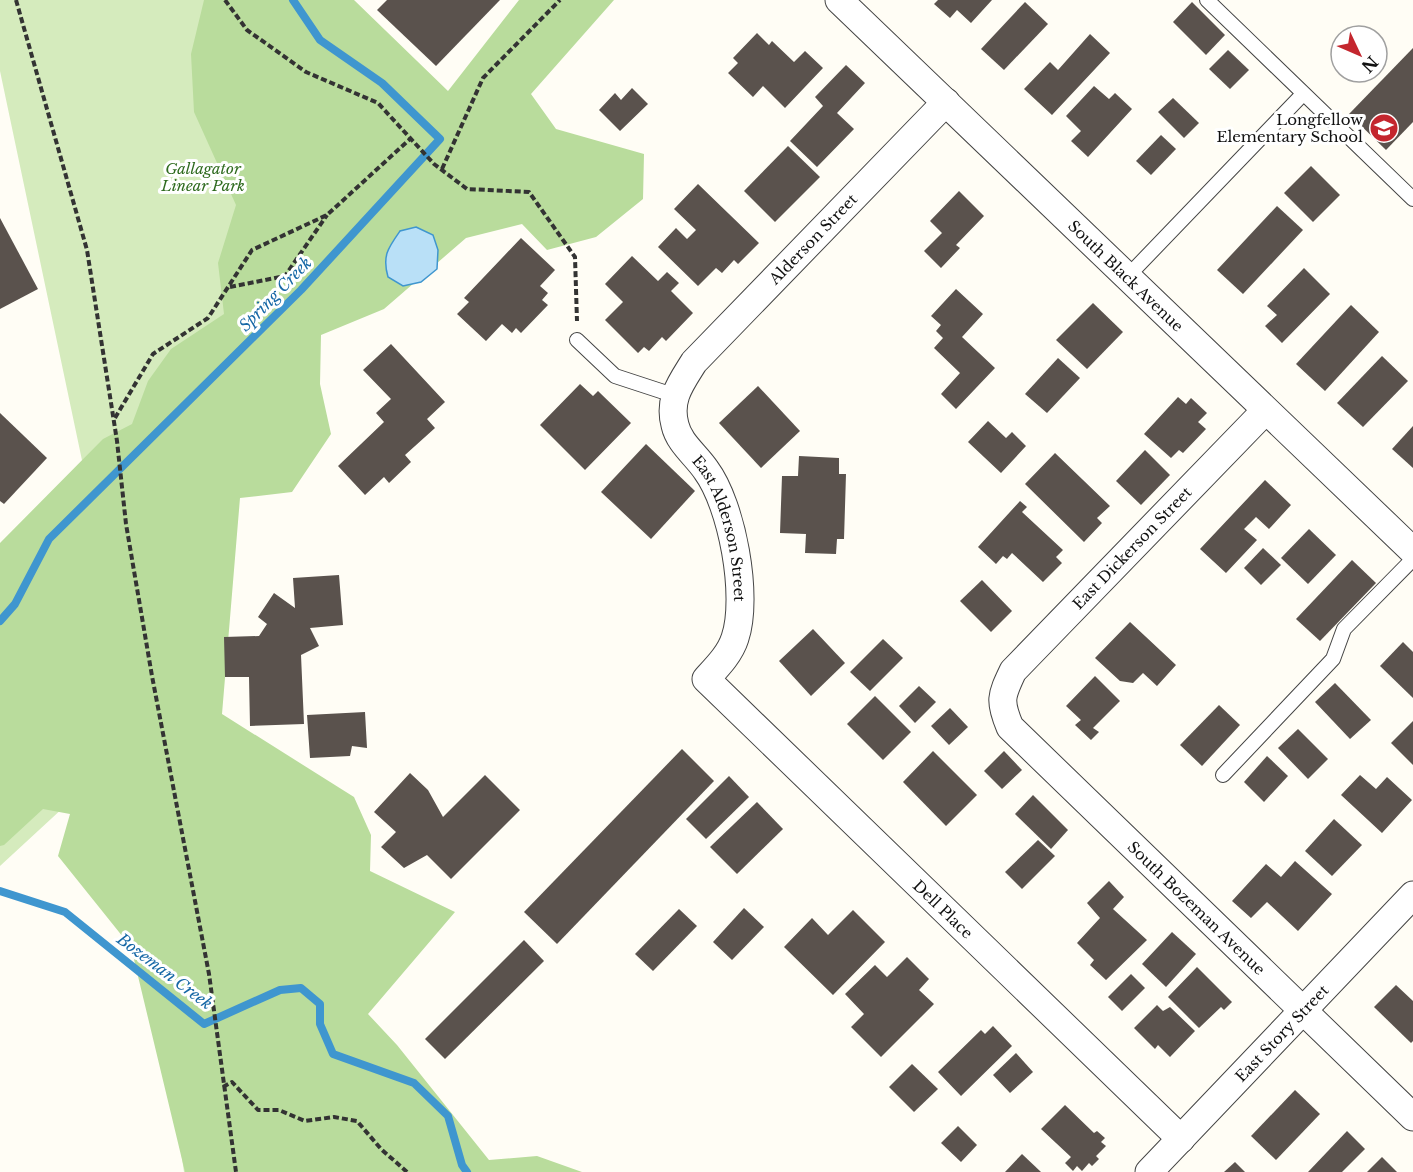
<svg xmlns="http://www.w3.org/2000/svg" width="1413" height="1172" font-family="'Libre Baskerville',serif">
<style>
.green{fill:#d5ebbd}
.forest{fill:#b9dc9c}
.water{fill:#b9e0f7;stroke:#3f96cf;stroke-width:1.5}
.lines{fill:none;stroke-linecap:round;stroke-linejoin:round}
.stream{stroke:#3f96cf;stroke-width:8}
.building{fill:#5a524d}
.lane-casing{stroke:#444;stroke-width:16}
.street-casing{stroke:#444;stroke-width:29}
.path{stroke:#333;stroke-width:4;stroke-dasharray:6 3;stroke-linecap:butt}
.lane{stroke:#fff;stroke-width:14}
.street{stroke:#fff;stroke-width:27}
.labels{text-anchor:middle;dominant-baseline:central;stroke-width:6;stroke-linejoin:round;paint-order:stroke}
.poi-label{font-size:15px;fill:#111;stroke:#fff;text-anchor:end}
.park-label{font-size:15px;font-style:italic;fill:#2f6b1f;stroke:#fff}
.street-label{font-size:15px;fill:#111;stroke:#fff}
.water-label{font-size:16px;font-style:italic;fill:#1768a6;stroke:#fff}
</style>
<rect width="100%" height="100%" fill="#fffdf5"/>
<path class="green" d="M0,0H341L163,481L185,725L317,1056L453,1172H184L165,1042L129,747L0,866V578L87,484L0,71Z"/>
<path class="forest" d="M204,0H354L448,91L519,0H614L531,94L556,129L644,154L643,199L596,237L547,250L522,224L466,238L384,309L321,335L320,384L331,434L292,492L240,498L222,714L354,797L371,835L370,871L455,912L368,1014L397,1045L489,1160L537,1156L582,1172H185L131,947L58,856L70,814L43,809L4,845L0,846V543L103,439L132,424L148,381L171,349L224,314L218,263L236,205L194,112L191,54Z"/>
<path class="water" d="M416,227L433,235L438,250L437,269L421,282L403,286L388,277C382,256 388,248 400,231Z"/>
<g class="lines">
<g class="stream">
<path d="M0,621L15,604L49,539L301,290L440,139L382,83L320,40L293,0"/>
<path d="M0,891L65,912L204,1024L280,990L301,988L320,1004V1024L333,1054L414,1083L448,1116L462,1165L467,1172"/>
</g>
</g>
<g class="building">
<path d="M387,0H500L436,66L377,10Z"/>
<path d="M938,0H992L971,23L957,10L950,18L934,4Z"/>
<path d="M1025,2L1048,24L1004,70L981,49Z"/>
<path d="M1192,2L1225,35L1206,55L1173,22Z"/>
<path d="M757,33L769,45L772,41L794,62L805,51L823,68L785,108L763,86L753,97L728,73L738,63L733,58Z"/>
<path d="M1090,34L1110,53L1052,115L1024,89L1050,62L1058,70Z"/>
<path d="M1413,48V122L1386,150L1349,114Z"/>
<path d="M1228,50L1249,70L1230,89L1209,69Z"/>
<path d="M846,65L865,83L837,113L854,129L817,167L790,141L823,106L815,97Z"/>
<path d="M1094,86L1109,99L1115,93L1132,109L1088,157L1071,141L1081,131L1066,116Z"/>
<path d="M632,88L648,104L620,131L599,110L615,93L621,100Z"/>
<path d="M1173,98L1199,123L1184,138L1158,112Z"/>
<path d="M1161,135L1176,149L1151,175L1136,161Z"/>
<path d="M788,146L820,177L775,222L744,191Z"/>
<path d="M1311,166L1340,195L1313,222L1284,193Z"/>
<path d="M698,184L759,243L738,264L734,260L722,273L716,268L698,286L658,247L676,228L687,239L696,230L674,209Z"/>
<path d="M959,191L984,216L956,245L960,248L941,268L924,251L942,233L930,221Z"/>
<path d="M1277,206L1303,230L1243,294L1217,270Z"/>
<path d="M0,218L38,289L0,309Z"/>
<path d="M521,238L555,270L540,286L548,293L542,300L548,305L521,333L516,328L512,333L502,324L486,341L457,314L469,302L464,298Z"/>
<path d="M632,256L658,281L667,272L679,283L671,291L693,313L666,341L662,337L649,351L644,347L638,353L605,320L623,302L605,284Z"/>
<path d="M1304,268L1330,294L1282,343L1265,326L1277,315L1267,306Z"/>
<path d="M956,289L983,314L962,337L995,368L956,409L941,394L960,373L934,348L943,338L936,331L941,325L931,316Z"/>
<path d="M1093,303L1123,332L1087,369L1056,340Z"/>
<path d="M1351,305L1379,332L1325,391L1296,364Z"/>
<path d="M391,344L445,402L427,419L435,428L405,455L411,462L389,483L384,477L365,495L338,466L384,422L376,413L391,399L363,370Z"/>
<path d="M1382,356L1408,381L1363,427L1337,403Z"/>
<path d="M1058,358L1080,378L1047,413L1025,394Z"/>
<path d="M580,384L593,396L598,391L631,423L585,470L540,425Z"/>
<path d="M758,386L800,431L761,468L719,423Z"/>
<path d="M1178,397L1186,404L1191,398L1207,413L1198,422L1206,429L1183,453L1179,450L1171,458L1144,434Z"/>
<path d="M0,413L47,458L4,504L0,501Z"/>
<path d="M988,421L1006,438L1012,432L1026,446L1001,473L968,442Z"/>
<path d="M1413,426V468L1392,449Z"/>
<path d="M646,444L695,491L651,539L601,492Z"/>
<path d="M1145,450L1170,475L1141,505L1116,481Z"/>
<path d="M1055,453L1110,506L1097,518L1102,523L1084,542L1025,484Z"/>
<path d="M799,456L839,458V474H846L844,539H837L836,554L805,553L806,534L780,533L782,476H798Z"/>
<path d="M1265,480L1291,505L1269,529L1256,517L1244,529L1257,540L1226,573L1200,549Z"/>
<path d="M1020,501L1027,507L1022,512L1063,550L1056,557L1062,563L1043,582L1012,553L1007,559L1003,556L996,564L978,547Z"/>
<path d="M1309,529L1336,555L1308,584L1281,558Z"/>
<path d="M1263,548L1281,565L1261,585L1244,568Z"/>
<path d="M1352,560L1376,583L1320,641L1296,619Z"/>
<path d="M339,575L343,625L310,628L319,646L301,655L304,724L250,726L249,677H225L224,637L259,636L267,624L258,617L274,593L295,608L293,578Z"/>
<path d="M982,580L1012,611L991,632L960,601Z"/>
<path d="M1130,622L1176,665L1157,686L1143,673L1133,683L1120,681L1095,658Z"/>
<path d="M813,629L845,663L811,696L779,661Z"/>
<path d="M883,639L903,658L870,691L850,672Z"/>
<path d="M1403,642L1413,652V698L1380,666Z"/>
<path d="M1095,676L1120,701L1093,728L1099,732L1091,740L1075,725L1081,720L1066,706Z"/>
<path d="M1335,683L1371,720L1350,739L1315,702Z"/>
<path d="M919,686L936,702L915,723L899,706Z"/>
<path d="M875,696L911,732L883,760L847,724Z"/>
<path d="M1219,705L1240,725L1202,766L1180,745Z"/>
<path d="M950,708L968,727L949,745L931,726Z"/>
<path d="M365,712L367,748L352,746L350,756L310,758L307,715Z"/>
<path d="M1413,721V765L1391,743Z"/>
<path d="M1298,729L1328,759L1308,779L1278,748Z"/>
<path d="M682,749L714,781L557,944L524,912Z"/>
<path d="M933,751L977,795L946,826L903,782Z"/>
<path d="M1004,751L1022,770L1002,789L984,771Z"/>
<path d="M1267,756L1288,776L1264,802L1244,782Z"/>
<path d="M410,773L428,790L443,817L485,775L520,810L451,879L427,855L404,868L381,847L396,832L374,812Z"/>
<path d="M1360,775L1376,789L1387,777L1412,800L1382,833L1341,795Z"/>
<path d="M729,776L749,797L706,839L686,819Z"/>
<path d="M1033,795L1068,830L1051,849L1015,814Z"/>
<path d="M757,802L783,829L737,874L710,847Z"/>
<path d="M1334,819L1362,845L1332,876L1305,851Z"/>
<path d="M1038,840L1055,856L1022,889L1005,872Z"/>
<path d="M1295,861L1332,894L1298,931L1267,902L1251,918L1232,901L1266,864L1281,877Z"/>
<path d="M1109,881L1124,897L1113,909L1147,940L1106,980L1090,965L1094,960L1077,943L1100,918L1087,903Z"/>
<path d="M744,908L764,927L732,960L713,942Z"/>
<path d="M679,909L697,926L653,971L635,954Z"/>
<path d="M853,910L885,942L833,995L784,947L812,918L828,935Z"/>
<path d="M1172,932L1196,954L1166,987L1142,964Z"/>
<path d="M524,940L544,961L445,1059L425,1039Z"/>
<path d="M907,957L929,979L919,990L934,1004L881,1057L851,1027L864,1014L845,994L875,965L887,977Z"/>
<path d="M1197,967L1232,1002L1224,1010L1221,1007L1199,1028L1168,997Z"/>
<path d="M1131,974L1145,988L1122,1011L1108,997Z"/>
<path d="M1396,985L1413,1001V1041L1411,1043L1374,1007Z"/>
<path d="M1157,1005L1163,1011L1170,1007L1195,1031L1170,1057L1158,1045L1155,1049L1134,1028Z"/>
<path d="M993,1026L1012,1046L961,1096L938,1072L981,1030L985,1034Z"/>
<path d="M1016,1053L1033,1072L1010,1093L993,1075Z"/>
<path d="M912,1064L938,1089L914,1112L889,1087Z"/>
<path d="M1295,1090L1320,1114L1276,1160L1251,1136Z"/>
<path d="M1065,1105L1094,1133L1097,1131L1105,1138L1101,1142L1106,1146L1096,1156L1099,1159L1092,1166L1089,1163L1082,1171L1077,1166L1073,1171L1065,1163L1071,1157L1041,1129Z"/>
<path d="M958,1126L977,1145L961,1162L941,1143Z"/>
<path d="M1347,1131L1365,1149L1342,1172H1308Z"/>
<path d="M1022,1154L1041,1172H1005Z"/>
<path d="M1382,1157L1397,1172H1367Z"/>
<path d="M1235,1162L1245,1172H1224Z"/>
</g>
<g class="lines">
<g class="lane-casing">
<g id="lane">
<path d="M1207,0L1413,199"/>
<path d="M1127,277L1303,94"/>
<path d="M577,340L615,376L673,395"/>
<path d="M1223,775L1333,659L1344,629L1413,559"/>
</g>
</g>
<g class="street-casing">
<g id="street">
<path id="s1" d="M839,0L1413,551"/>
<path id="s2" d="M946,102L694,362C681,383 668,399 675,425C679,443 696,455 706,470C732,505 749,596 735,638C730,654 717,667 706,679L1181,1139"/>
<path id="s3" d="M1265,411L1013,671C1001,696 999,701 1010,727L1413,1117"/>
<path id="s4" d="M1149,1172L1413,895"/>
</g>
</g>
<g class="path">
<path d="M16,0L87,250L117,441L126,524L152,676L209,974L236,1172"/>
<path d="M225,0L247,30L306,72L378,103L434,164L467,189L529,192L575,257L577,321"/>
<path d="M442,169L483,78L560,0"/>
<path d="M230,287L285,276L327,215"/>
<path d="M115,418L153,354L208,318L252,250L327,215L410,139"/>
<path d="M223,1087L232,1082L258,1110H279L305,1121L334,1117L357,1121L381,1149L407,1172"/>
</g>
<use href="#lane" class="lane"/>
<use href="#street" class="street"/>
</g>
<defs>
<g id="school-disc" transform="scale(1.5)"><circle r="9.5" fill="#c4262e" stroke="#fff"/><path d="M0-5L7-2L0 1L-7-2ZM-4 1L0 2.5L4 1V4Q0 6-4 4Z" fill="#fff"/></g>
</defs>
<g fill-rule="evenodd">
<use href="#school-disc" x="1384" y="128"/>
</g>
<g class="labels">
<g class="poi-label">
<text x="1363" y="119">Longfellow<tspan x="1363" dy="17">Elementary School</tspan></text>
</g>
<g class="park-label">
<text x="203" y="168">Gallagator<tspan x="203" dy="17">Linear Park</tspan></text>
</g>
<g class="street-label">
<text transform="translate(813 239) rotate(-46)">Alderson Street</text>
<text stroke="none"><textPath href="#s1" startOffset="398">South Black Avenue</textPath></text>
<text stroke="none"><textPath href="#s2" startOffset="546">East Alderson Street</textPath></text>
<text transform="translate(1132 548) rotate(-46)">East Dickerson Street</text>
<text stroke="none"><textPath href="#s3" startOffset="681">South Bozeman Avenue</textPath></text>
<text stroke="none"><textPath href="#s2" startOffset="1041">Dell Place</textPath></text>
<text stroke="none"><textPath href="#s4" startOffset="192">East Story Street</textPath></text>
</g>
<g class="water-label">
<text transform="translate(275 294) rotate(-46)">Spring Creek</text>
<text transform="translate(165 971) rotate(37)">Bozeman Creek</text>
</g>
</g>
<g transform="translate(1359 54) rotate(134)"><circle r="28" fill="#ffffff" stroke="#a0a0a0" stroke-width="1.5"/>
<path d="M0-4.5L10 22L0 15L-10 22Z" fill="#c4262e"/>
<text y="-9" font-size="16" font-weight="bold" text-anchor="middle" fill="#111111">N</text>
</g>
</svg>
